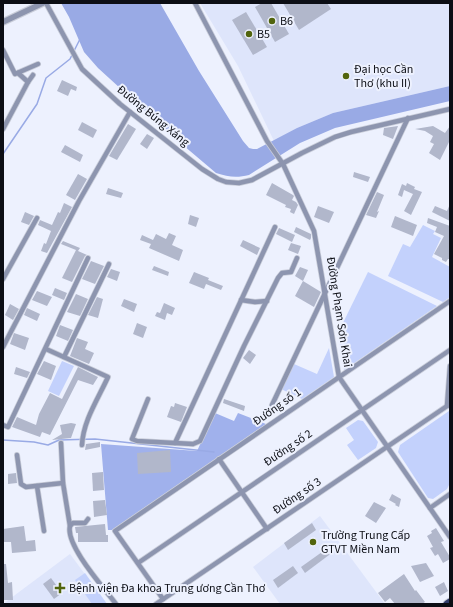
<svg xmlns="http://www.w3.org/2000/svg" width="453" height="607" font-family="'Source Sans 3',sans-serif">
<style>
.built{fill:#dee5fb}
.green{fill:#c3d1fc}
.forest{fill:#a0b1ec}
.water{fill:#99aae5}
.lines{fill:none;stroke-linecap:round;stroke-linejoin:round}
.stream{stroke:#99aae5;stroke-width:1.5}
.building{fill:#b1b7cb}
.minor-casing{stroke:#c9cdd9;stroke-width:6}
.tertiary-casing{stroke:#c9cdd9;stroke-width:8}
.trunk-casing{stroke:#c9cdd9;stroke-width:9}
.minor{stroke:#8d95af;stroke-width:4.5}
.tertiary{stroke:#8d95af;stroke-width:5.5}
.trunk{stroke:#313c6a;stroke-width:7}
.poi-dot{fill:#51640d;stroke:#edf1fe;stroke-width:1.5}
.labels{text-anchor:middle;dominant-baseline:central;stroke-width:4;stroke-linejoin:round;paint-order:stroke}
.poi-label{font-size:12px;fill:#0c0e15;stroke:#edf1fe;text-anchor:start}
.street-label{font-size:12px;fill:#0c0e15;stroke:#edf1fe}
</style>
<rect width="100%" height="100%" fill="#edf1fe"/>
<g class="built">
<path d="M200,3H450V86L333,113L297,128L274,141L238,66Z"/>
<path d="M320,516L385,604H280L253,567Z"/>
<path d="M70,554L107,604H3Z"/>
</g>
<g class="green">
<path d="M423,225L435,231L433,234L441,238L432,257L450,267V297L443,302L388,276L403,244L410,247Z"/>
<path d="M368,272L437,306L344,370L338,333Z"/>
<path d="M329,348L334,377L302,399L281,389L294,364L317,374Z"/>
<path d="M62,361L74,366L59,396L48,391Z"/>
<path d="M449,411L450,412V483L447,489L433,499L428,498L398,452L400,445Z"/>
<path d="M358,420L363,421L378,442L376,448L358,460L347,445L354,440L346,428Z"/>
<path d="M85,573L107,604H92L75,580Z"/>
</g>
<path class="forest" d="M215,413L234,421L238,413L266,424L112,530H108L101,444L197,451Z"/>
<path class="water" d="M61,3H160L199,71L243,141L249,148L253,149H257L297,128L333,113L450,86V101L335,128L300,143L249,175C237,178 228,177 216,173L177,140L98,68L84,52L69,17Z"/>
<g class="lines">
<g class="stream">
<path d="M3,154L37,104L46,78L70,59L80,39"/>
<path d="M3,440L34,442L48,445L59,440L95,439L214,452"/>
</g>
</g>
<g class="building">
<path d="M262,3H271L289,34L275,42L255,7Z"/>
<path d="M283,3H327L331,9L299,30Z"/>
<path d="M246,12L267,47L253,55L232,20Z"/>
<path d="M62,80L77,87L76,91L71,89L68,96L57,91Z"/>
<path d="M82,122L97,130L93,138L78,130Z"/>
<path d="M128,124L136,129L117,160L109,156Z"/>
<path d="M398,126L393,139L383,135L384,128Z"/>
<path d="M433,126L445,133L450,126V140L440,160L429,153L434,144L430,142L433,136L425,131L415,129Z"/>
<path d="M147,134L154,138L147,149L140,144Z"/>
<path d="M65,145L83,155L80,162L61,152Z"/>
<path d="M354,172L370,177L368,182L353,177Z"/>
<path d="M78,174L87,179L75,200L66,195Z"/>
<path d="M272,183L293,195L294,196L292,200L296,202L298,205L294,214L290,212L291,209L285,207L286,205L266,195Z"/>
<path d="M407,183L415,187L414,189L422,192L411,215L404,211L413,194L404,190L402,197L398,195L402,184L406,186Z"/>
<path d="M108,188L123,193L121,198L106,194Z"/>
<path d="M377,192L384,195L377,212L379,211L376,218L366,215Z"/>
<path d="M64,203L72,207L47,253L41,251L44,243L46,244L51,231L38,225L40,220L52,225L58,212L60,213Z"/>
<path d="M450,204V221L432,212L435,206L447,211Z"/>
<path d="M318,206L334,212L329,223L314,217Z"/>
<path d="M25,212L34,216L29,225L21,222Z"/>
<path d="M190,215L199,218L196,227L188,224Z"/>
<path d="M395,216L417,225L413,236L391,227Z"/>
<path d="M428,218L450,226V259H448L446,262L442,260V258L434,254L444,236L435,232L437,227L427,223Z"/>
<path d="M296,227L311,234V238L310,240L294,232Z"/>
<path d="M279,228L295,235L292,242L276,234Z"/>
<path d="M169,233L176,236L172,245L183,250L179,261L149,248L151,244L140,240L142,235L153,240L156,234L166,239Z"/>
<path d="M243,240L260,248L257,255L240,246Z"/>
<path d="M63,241L80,248L78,251L87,255L85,256L72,282L62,278L76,250L61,244Z"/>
<path d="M291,243L301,246L298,254L288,250Z"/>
<path d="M91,261L104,266L95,284L82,279Z"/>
<path d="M154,266L169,272L168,276L152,270Z"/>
<path d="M300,267L308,270L303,281L295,276Z"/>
<path d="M111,269L120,272L117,281L107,277Z"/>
<path d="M194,272L209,278L208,280L223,286L221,290L206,284L204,289L189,283Z"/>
<path d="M303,281L321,292L314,307L295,296Z"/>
<path d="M55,288L67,293L64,300L52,295Z"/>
<path d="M37,291L52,297L47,306L32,300Z"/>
<path d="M76,294L88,299L80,316L67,312Z"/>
<path d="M97,297L103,299L98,318L88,315Z"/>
<path d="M124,299L137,304L134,312L121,306Z"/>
<path d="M164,303L175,308L172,315L167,313L165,320L155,316L157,312L160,313Z"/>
<path d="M10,304L19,309L13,320L5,315Z"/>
<path d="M27,308L40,314L37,321L24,315Z"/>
<path d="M137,323L147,327L143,338L133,334Z"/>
<path d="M60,325L73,330L68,341L56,336Z"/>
<path d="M14,333L29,338L25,350L10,344Z"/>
<path d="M77,338L88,342L85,349L94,353L89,364L70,356Z"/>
<path d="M249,350L256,355L250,364L243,358Z"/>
<path d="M44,361L56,366L51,380L37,374Z"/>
<path d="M16,367L30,372L27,378L14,374Z"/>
<path d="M78,367L98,377L93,385L78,380L50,435L42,432L40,437L12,427L17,417L36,425L39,414L50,393L62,399Z"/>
<path d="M224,399L245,406L244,411L223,403Z"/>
<path d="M175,403L187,407L181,422L167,417L171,406L174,407Z"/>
<path d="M71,423L76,424L71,438L52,440L62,434L60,425Z"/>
<path d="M100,442V447L85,450L86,444Z"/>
<path d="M170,450L171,472L138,474L137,453Z"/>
<path d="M103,472L104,490L93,491L92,473Z"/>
<path d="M16,473L17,483L8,484V474Z"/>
<path d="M392,494L401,499L399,507L395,505L396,504L389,500Z"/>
<path d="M105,500L107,515L94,517L93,501Z"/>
<path d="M374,502L386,508L376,523L365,516Z"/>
<path d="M312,523L316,530L288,550L284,543Z"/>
<path d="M105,524L106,535H108V542H78V533H76L75,527Z"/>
<path d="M24,526L26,541L35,540L36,551L12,553L11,542H3V529Z"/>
<path d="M436,528L444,541L441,542L450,557V559L443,563L438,554L435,556L430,548L433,547L427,536L432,533L431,531Z"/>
<path d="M329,547L333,552L305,573L301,567Z"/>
<path d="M426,563L434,576L420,582L411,566Z"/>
<path d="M3,564H6L8,583L12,582L13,600H4Z"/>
<path d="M293,566L298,573L278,588L273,580Z"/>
<path d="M404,574L415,591L416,590L425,602L422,604H395L390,598L385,602L378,593Z"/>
<path d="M51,578L62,593L54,599L43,584Z"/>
<path d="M444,582L448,591L440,596L435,587Z"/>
</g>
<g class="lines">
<g class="minor-casing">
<g id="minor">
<path d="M46,3L82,69L120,104L202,169L218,179L226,182L239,183L252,180L302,153L335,137L351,132L450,109"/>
<path d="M195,3L267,141L283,164L314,231L339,377L450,537"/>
<path d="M3,50L15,74L38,64"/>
<path d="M18,73L28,82"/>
<path d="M3,129L28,82L33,75"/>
<path d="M3,279L37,218"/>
<path d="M241,300L255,302L267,301"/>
<path d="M3,347L79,201L130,112"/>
<path d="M46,349L108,377C98,399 83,421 82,445"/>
<path d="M64,357L109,264"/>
<path d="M148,399L132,439L137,441L193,444L200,441L244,346L278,278L282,273L291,272L297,258"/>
<path d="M272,405L408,118"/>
<path d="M447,406L450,366"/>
<path d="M3,425L8,427L88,258"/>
<path d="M61,443L63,483L70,526"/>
<path d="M175,443L275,227"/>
<path d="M17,455L21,484L26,487L63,483"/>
<path d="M219,459L267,529"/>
<path d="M37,486L44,531"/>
<path d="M430,508L450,494"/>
<path d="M88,519L85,523H73L70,526C65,545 104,588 116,604"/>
<path d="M138,563L450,350"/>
<path d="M163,599L115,531L450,301"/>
<path d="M156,604L450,404"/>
</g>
</g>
<g class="tertiary-casing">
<path id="tertiary" d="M3,22L43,3"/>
</g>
<g class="trunk-casing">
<path id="trunk" d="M447,604L450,602"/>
</g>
<use href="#minor" class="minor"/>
<use href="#tertiary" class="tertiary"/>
<use href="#trunk" class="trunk"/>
</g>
<g class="poi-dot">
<circle cx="272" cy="21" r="4"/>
<circle cx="249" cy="34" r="4"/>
<circle cx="346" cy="76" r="4"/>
<circle cx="313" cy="542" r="4"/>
<path d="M58 582h4v4h4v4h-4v4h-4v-4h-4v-4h4z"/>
</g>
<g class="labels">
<g class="poi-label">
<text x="280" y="21">B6</text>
<text x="257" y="34">B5</text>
<text x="354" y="69">Đại học Cần<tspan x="354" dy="14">Thơ (khu II)</tspan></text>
<text x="321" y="535">Trường Trung Cấp<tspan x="321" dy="14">GTVT Miền Nam</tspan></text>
<text x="69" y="588">Bệnh viện Đa khoa Trung ương Cần Thơ</text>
</g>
<g class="street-label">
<text transform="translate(153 116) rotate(39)">Đường Búng Xáng</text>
<text transform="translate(339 312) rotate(81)">Đường Phạm Sơn Khai</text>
<text transform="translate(277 407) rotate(-35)">Đường số 1</text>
<text transform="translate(288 448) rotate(-34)">Đường số 2</text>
<text transform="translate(297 496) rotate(-34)">Đường số 3</text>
</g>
</g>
<rect width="453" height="607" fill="none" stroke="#0c0e15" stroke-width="8"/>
</svg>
